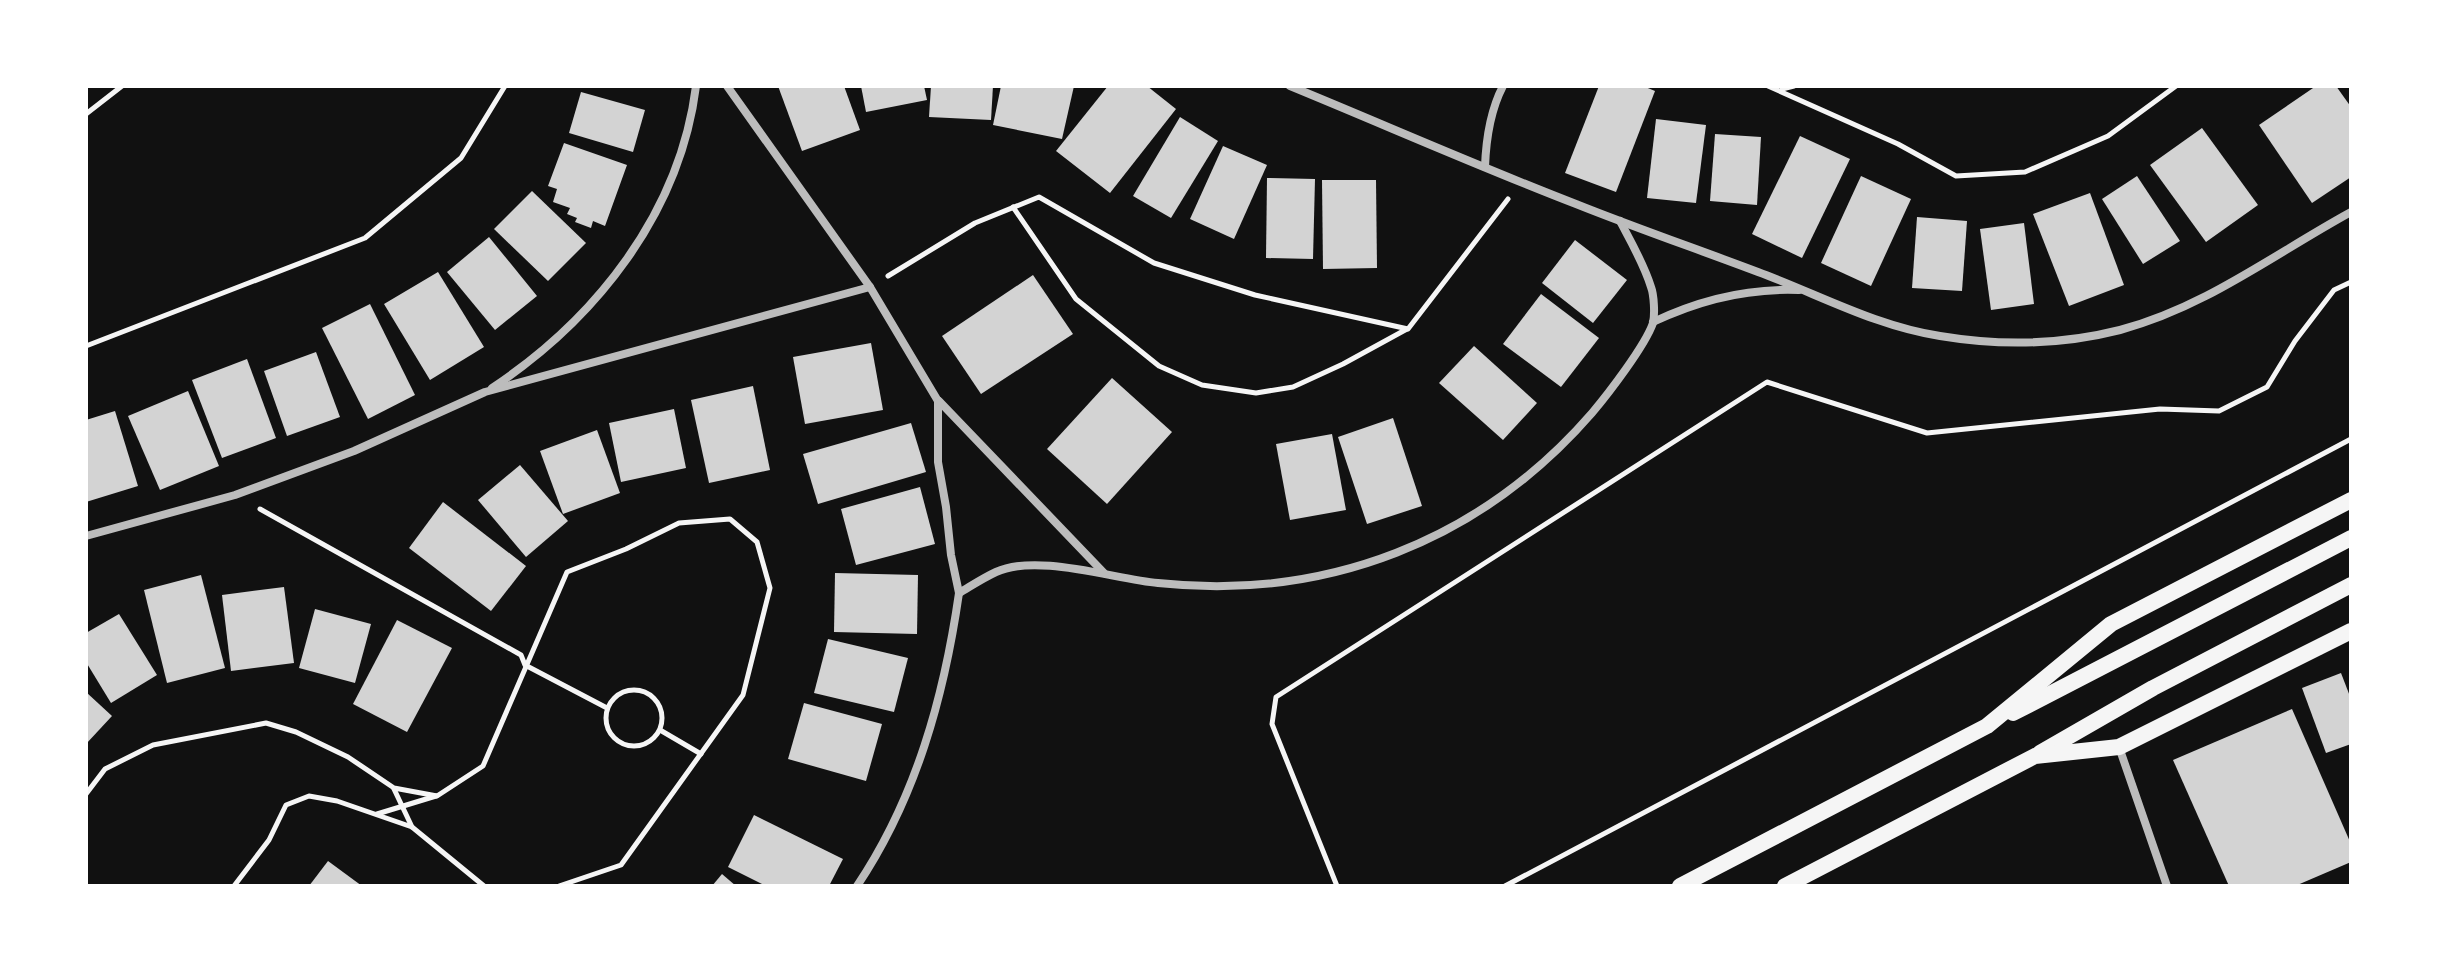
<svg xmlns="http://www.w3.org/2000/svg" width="2437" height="972" font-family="'Alegreya Sans',sans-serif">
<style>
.building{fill:#d3d3d3}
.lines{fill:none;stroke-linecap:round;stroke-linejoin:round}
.path{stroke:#f5f5f5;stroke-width:5}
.minor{stroke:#bcbcbc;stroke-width:8}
.secondary{stroke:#f5f5f5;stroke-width:16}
</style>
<rect width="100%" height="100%" fill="#111"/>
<g class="building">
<path d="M778,86H844L860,130L802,151Z"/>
<path d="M861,86H924L927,100L866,112Z"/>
<path d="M931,86H993L991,120L929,117Z"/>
<path d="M1001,86H1074L1062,139L993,125Z"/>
<path d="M1108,86H1147L1176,109L1110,193L1056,151Z"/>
<path d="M1599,86H1643L1655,91L1616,192L1565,173Z"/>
<path d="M2316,86H2336L2351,107V177L2312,203L2259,125Z"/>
<path d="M581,92L645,110L633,152L569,133Z"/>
<path d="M1180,117L1218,141L1171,218L1133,196Z"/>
<path d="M1656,119L1706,125L1696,203L1647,198Z"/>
<path d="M2202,128L2258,205L2206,242L2150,165Z"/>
<path d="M1715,134L1761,137L1757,205L1710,201Z"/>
<path d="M1800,136L1850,159L1802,258L1752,234Z"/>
<path d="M564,143L627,165L605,226L593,221L591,228L575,222L577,218L567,214L570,208L553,202L557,189L548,186Z"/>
<path d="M1223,146L1267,165L1234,239L1190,219Z"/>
<path d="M1861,176L1911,199L1871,286L1821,263Z"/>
<path d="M2137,176L2180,241L2143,264L2102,199Z"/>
<path d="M1267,178L1315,179L1313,259L1266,258Z"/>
<path d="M1322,180H1376L1377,268L1323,269Z"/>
<path d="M532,191L586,243L548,281L494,229Z"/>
<path d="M2090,193L2124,285L2069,306L2033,214Z"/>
<path d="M1917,217L1967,221L1962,291L1912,288Z"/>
<path d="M2024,223L2034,304L1991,310L1980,229Z"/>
<path d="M489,237L537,296L495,330L447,272Z"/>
<path d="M1575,240L1627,280L1593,323L1542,283Z"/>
<path d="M438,272L484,347L430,380L384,304Z"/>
<path d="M1033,275L1073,334L981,394L942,336Z"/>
<path d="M1541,294L1599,338L1561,387L1503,344Z"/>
<path d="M370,304L415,395L368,419L322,328Z"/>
<path d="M871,343L883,410L805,424L793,357Z"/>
<path d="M1474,346L1537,403L1503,440L1439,383Z"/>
<path d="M316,352L340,417L287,436L264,371Z"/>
<path d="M247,359L276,438L222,458L192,380Z"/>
<path d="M1112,378L1172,432L1107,504L1047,449Z"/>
<path d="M753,386L770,470L709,483L691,400Z"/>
<path d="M188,391L219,466L160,490L128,416Z"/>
<path d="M674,409L686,468L621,482L609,423Z"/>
<path d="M115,411L138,486L86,502V420Z"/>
<path d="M1393,418L1422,506L1367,524L1338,437Z"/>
<path d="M911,423L926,472L818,504L803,454Z"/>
<path d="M597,430L620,493L563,514L540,451Z"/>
<path d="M1332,434L1346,510L1290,520L1276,444Z"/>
<path d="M520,465L568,521L526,557L478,500Z"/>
<path d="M920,487L935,544L856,565L841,509Z"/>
<path d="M443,502L526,566L491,611L409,548Z"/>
<path d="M835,573L918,575L917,634L834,632Z"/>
<path d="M201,575L225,668L167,683L144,590Z"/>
<path d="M284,587L294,663L231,671L222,595Z"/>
<path d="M315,609L371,624L355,683L299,668Z"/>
<path d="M119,614L157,675L111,703L86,662V633Z"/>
<path d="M397,620L452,648L407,732L353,704Z"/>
<path d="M828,639L908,658L894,712L814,693Z"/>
<path d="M2341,673L2351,699V744L2326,753L2302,688Z"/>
<path d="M86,692L112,716L86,744Z"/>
<path d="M804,703L882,724L866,781L788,759Z"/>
<path d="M2292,709L2351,844V862L2295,886H2229L2173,760Z"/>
<path d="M754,815L843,859L829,886H766L728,867Z"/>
<path d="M328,861L362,886H309Z"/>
<path d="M722,874L736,886H712Z"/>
</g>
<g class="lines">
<g class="path">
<path d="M1768,86L1898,144L1956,176L2025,172L2108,136L2176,86"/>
<path d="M1782,89L1794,86"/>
<path d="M86,114L122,86"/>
<path d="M1013,207L1076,299L1159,366L1202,385L1256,393L1293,387L1343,364L1407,329"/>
<path d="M888,276L975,223L1039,197L1154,263L1255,295L1408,329L1508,199"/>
<path d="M86,346L365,238L461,158L505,86"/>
<path d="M260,509L521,655L525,665L607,708"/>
<circle cx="634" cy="718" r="28"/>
<path d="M660,730L701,754"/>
<path d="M394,789L412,827"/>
<path d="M86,794L105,769L153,745L266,723L296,732L348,757L394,788L437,796L483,766L567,572L626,549L679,523L730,519L757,542L770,588L743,695L621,865L559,886"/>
<path d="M377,814L436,796"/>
<path d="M234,886L269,840L286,805L309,796L337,801L412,827L484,886"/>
<path d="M1337,886L1272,724L1276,697L1767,382L1927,433L2160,409L2219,411L2267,387L2295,341L2334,290L2351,282"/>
<path d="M1505,886L2351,439"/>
</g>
<g class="minor">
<path d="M727,86L870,287L938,401V462L946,507L951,555L959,593"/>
<path d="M1290,86C1385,125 1480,167 1576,204C1636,228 1697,249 1758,272C1818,294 1875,326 1940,336C2000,346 2061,345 2120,330C2206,307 2274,254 2351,212"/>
<path d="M1485,167C1486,139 1490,111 1503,86"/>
<path d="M1653,322C1699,300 1749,288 1799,290"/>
<path d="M492,388C596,319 680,213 696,86"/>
<path d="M939,401L1104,573"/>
<path d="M86,536L235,495L354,451L485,392L870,287"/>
<path d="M2119,747L2167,886"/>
<path d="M857,886C916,798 944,697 959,593C971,586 983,578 996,572C1037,553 1114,579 1158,583C1326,601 1481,541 1592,413C1608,394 1645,346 1653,323C1655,314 1654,295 1651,287C1644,264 1631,242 1620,221"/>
</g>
<g class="secondary">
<path d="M2013,713L2351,538"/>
<path d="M2040,753L2153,688L2351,585"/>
<path d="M1680,886L1987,726L2111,624L2351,500"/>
<path d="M1785,886L2035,756L2119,747L2351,631"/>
</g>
</g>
<rect width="2437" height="972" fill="none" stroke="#ffffff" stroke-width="176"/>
</svg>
